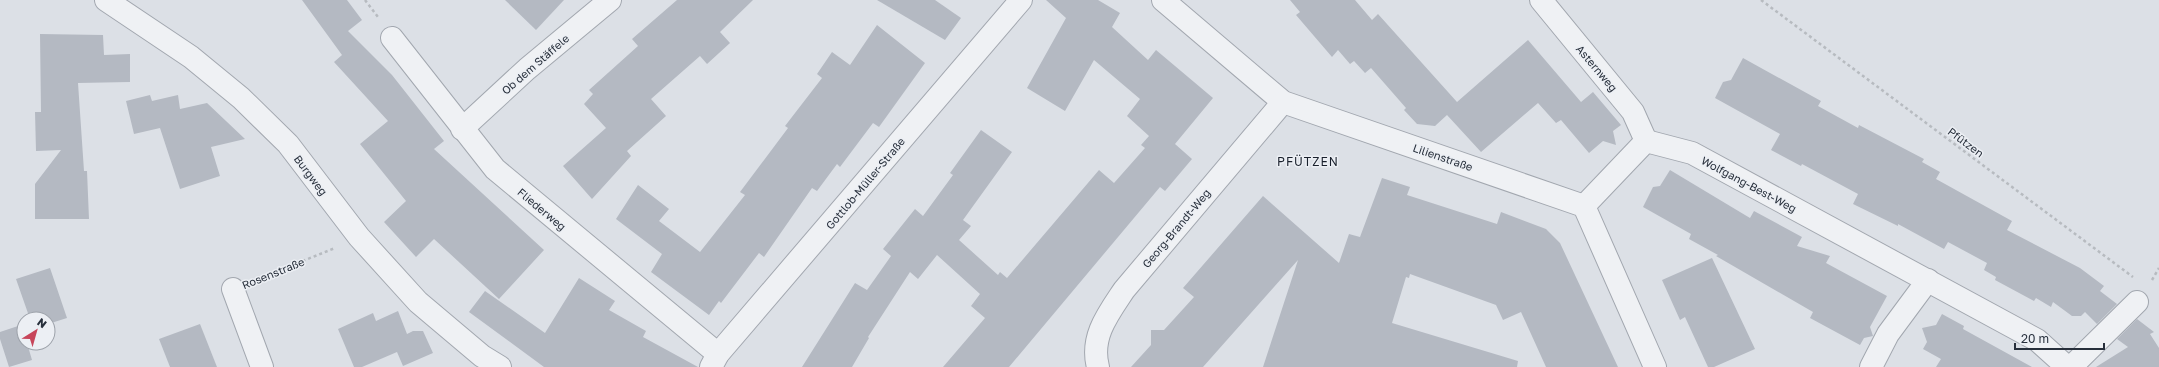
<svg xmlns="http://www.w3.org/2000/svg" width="2159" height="367" font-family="'Golos Text',sans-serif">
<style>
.building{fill:#b4b9c2}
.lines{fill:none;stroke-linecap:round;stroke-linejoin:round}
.minor-casing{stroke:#a2a7af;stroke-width:24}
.path{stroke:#b7bbc0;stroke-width:2.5;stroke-dasharray:3 3;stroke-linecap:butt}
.minor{stroke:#eff1f4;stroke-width:22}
.labels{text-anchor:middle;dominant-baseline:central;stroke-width:3;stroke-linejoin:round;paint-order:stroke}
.street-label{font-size:11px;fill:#272f3b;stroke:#eceff4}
.neighbourhood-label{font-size:12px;letter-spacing:1px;fill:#19202c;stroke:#eceff4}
</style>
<rect width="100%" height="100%" fill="#dce0e6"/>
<g class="building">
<path d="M302,0H347L362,20L348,31L392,75L444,141L434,149L544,250L499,299L434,239L416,257L384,222L406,201L360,144L388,121L334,62L342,55Z"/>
<path d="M505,0H564L536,30Z"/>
<path d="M677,0H753L720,32L730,43L707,64L700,56L651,99L666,116L627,151L631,156L592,199L563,166L606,128L584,104L593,94L589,90L638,46L632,39Z"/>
<path d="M877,0H935L961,18L945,40Z"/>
<path d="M1046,0H1098L1120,13L1112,27L1148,60L1156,50L1213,98L1175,144L1192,159L1165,191L1160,187L1009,367H943L985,318L971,306L980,294L937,255L918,279L910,272L868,337L869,338L852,367H802L855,283L867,290L891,256L883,249L915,209L923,216L953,175L950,173L981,130L1012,152L963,220L971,226L959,240L998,275L1000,272L1007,278L1099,170L1114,183L1145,148L1141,145L1149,136L1127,116L1140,99L1094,60L1065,111L1027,88L1066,18Z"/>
<path d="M1290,0H1355L1372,20L1378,14L1457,102L1528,40L1581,102L1593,92L1621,125L1613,131L1616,145L1603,141L1589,153L1561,120L1556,123L1538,103L1481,152L1447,115L1435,126L1417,124L1404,110L1406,108L1371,68L1365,73L1354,61L1350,64L1338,50L1332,57L1296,15L1300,12Z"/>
<path d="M877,25L925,63L879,127L873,123L840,167L837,164L817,191L812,188L764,257L759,253L721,303L719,301L709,315L651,272L662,254L616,219L638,185L669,209L659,221L700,252L745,195L740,192L788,128L785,126L822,78L817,74L832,52L850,65Z"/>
<path d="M40,34L103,35L104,55L130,54V82L78,83L84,171H87L89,219H35V184L61,150L36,151L35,112H41Z"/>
<path d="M1743,58L1821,101L1818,106L1858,128L1859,125L1924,159L1922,162L1940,172L1936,179L2012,221L2007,230L2080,268L2104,286L2100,291L2117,304L2097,324L2085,312L2081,316H2072L2053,302L2051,307L2036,298L2034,301L1995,280L1996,277L1984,270L1987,263L1948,242L1944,249L1898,224V226L1853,204L1858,194L1802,164L1801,166L1771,150L1780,134L1715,98L1723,82L1731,80Z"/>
<path d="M150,95L152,101L178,95L180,109L207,103L245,139L211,147L220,176L180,189L160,128L134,134L126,101Z"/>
<path d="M1670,170L1750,218L1754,211L1802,237L1797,246L1830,256L1826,263L1887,296L1870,327L1873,336L1864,338L1860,345L1810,318L1813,312L1716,256L1718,255L1689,239L1691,234L1643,207L1653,187L1660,186Z"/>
<path d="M1382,178L1410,187L1407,195L1497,224L1501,212L1546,229L1560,243L1618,367H1546L1521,312L1503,320L1496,305L1410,274L1409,278L1406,277L1392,323L1518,361L1517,367H1263L1298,260L1203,367H1131L1151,345V330H1164L1194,297L1183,288L1263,196L1339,263L1349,234L1360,237Z"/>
<path d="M1712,258L1755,349L1714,367H1708L1685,317L1680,320L1662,280Z"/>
<path d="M50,268L67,318L48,324V319H30L16,279Z"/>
<path d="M579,278L615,301L609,310L646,331L643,337L698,367H544L469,312L485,291L545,333Z"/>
<path d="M398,311L407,334L413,331H423L433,353L403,366L397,352L362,367H354L338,329L373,313L376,321Z"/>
<path d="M1942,314L1964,326L1963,329L2032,367H1936L1941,359L1923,349L1927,342L1922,328L1936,325Z"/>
<path d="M2137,319L2154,332L2150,334L2159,348V367H2096L2128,347L2117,339Z"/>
<path d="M200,324L217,367H170L159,339Z"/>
<path d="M21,325L24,343H27L32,360L9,367L0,339V332Z"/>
</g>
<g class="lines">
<g class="minor-casing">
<g id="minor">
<path d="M106,0L191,57L241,98L288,144L359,237L418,302L482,356L500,367"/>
<path d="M1163,0L1283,102L1584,206L1655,367"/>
<path d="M1541,0L1633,112L1646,141"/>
<path d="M392,38L495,169L718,354"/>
<path d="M462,129L527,69L610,0"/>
<path d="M1584,206L1646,141L1692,153L2037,340L2067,367"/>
<path d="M233,289L262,367"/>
<path d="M711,367L718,354L1021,0"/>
<path d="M1098,367C1090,337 1108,314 1124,290L1283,102"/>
<path d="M1871,367L1888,334L1928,280"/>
<path d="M2071,367L2137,302"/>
</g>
</g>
<g class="path">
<path d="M365,0L378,17"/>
<path d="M1761,0L2133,277"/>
<path d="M258,279L335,248"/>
<path d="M2152,280L2159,268"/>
</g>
<use href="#minor" class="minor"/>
</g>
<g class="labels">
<g class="street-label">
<text transform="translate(535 64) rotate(-41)">Ob dem Stäffele</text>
<text transform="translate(1597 68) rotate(50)">Asternweg</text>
<text transform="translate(1966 142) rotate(37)">Pfützen</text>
<text transform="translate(1443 157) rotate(19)">Lilienstraße</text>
<text transform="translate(311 175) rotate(53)">Burgweg</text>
<text transform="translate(865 183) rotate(-50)">Gottlob-Müller-Straße</text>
<text transform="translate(1749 184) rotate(28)">Wolfgang-Best-Weg</text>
<text transform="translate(542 209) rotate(40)">Fliederweg</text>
<text transform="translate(1176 228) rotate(-50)">Georg-Brandt-Weg</text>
<text transform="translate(273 273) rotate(-22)">Rosenstraße</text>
</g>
<g class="neighbourhood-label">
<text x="1308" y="161">PFÜTZEN</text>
</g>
</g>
<g transform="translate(36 331) rotate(37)"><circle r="19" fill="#eceff4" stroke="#9da2aa"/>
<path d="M0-3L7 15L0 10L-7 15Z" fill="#c7455a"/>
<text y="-6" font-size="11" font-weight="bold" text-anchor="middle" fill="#272f3b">N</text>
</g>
<path d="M2015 343v6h89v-6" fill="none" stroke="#272f3b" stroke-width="2"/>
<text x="2021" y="343" font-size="12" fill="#272f3b" stroke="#eceff4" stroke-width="3" paint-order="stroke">20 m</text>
</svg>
